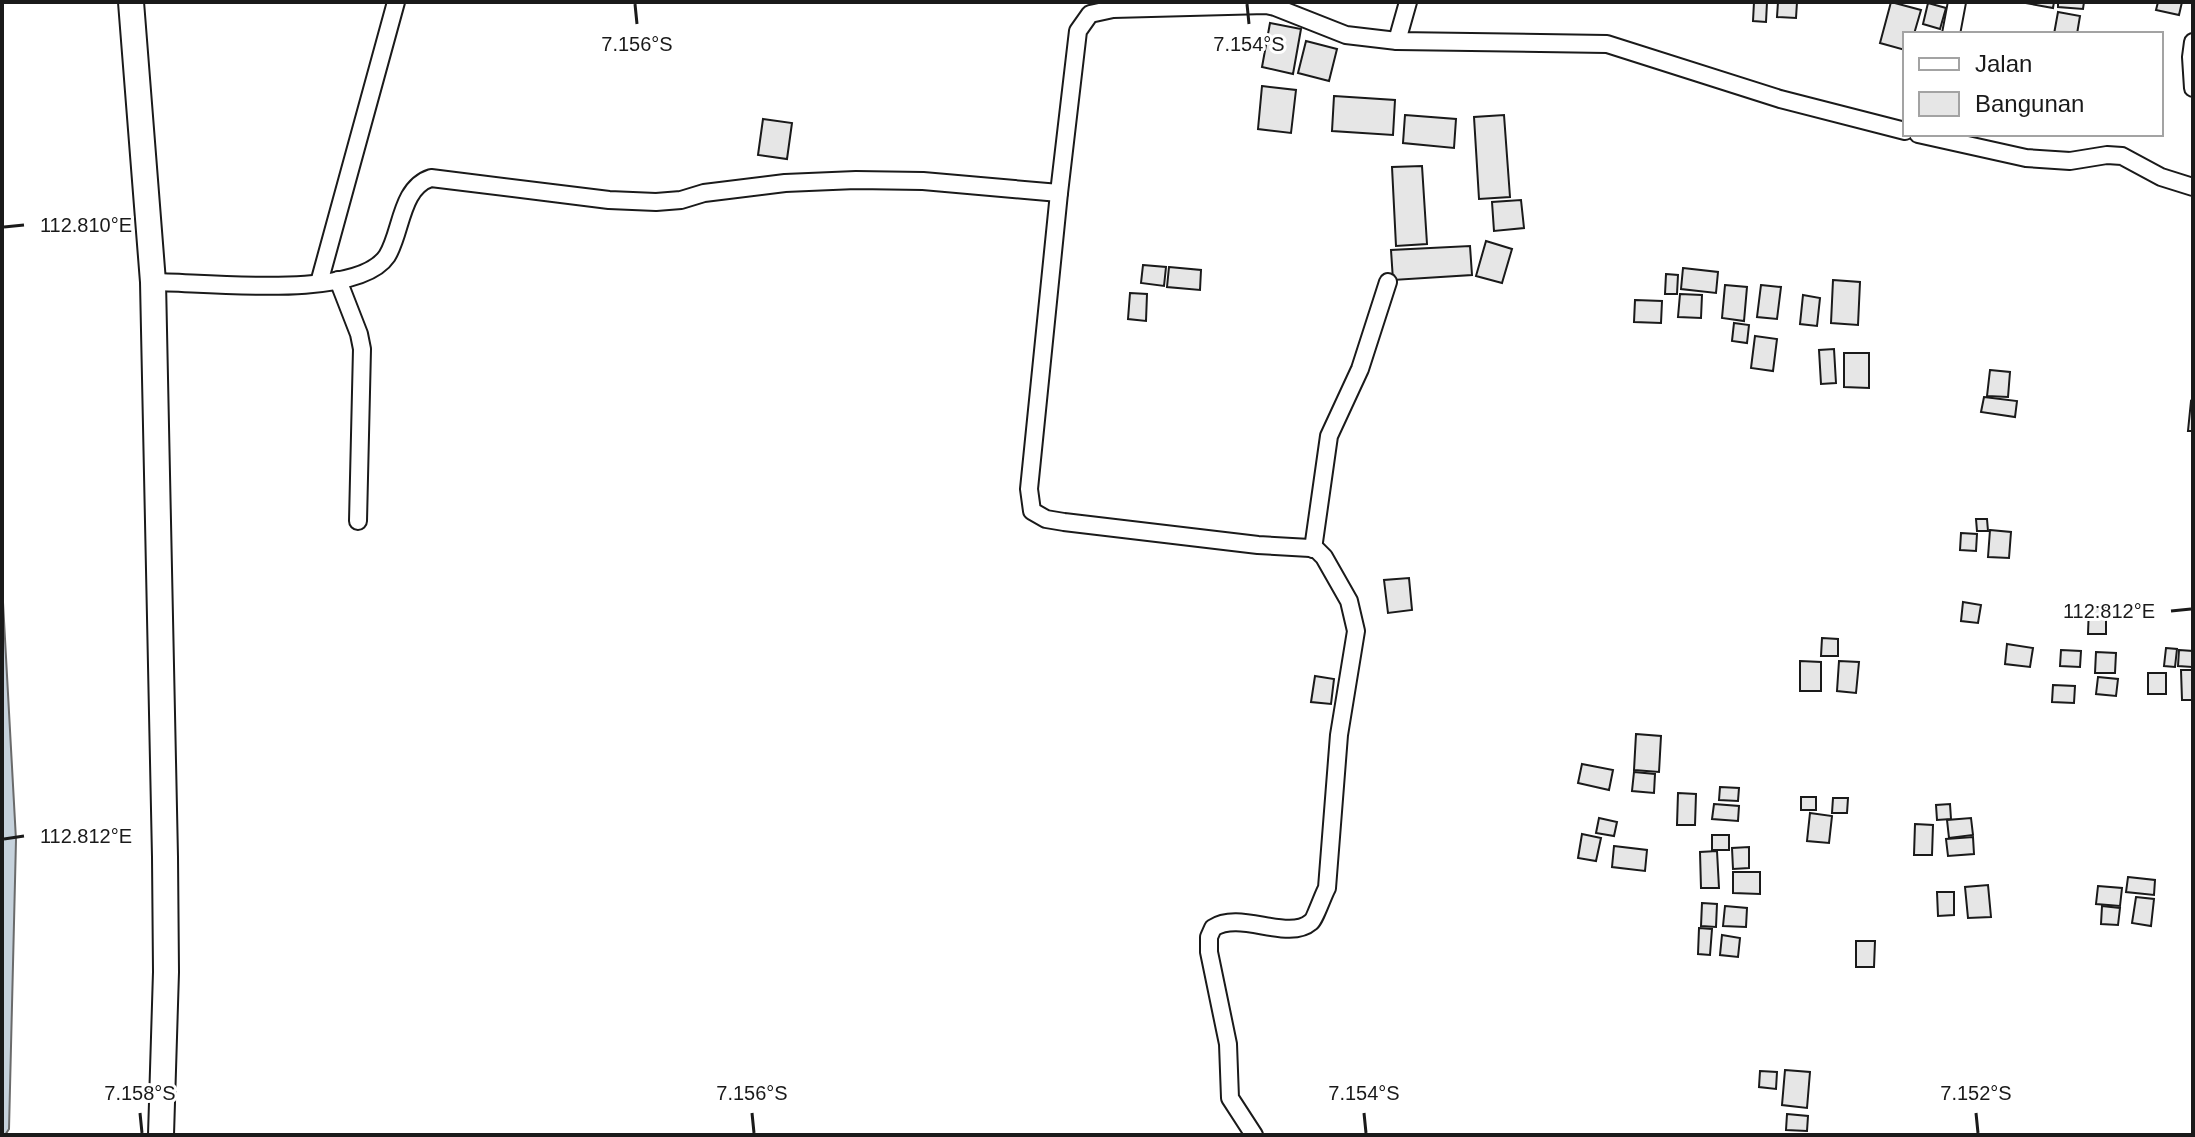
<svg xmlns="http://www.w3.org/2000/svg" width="2195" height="1137" font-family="Arial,sans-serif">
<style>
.water{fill:#c6d2dc;stroke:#6a6a6a;stroke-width:2}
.building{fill:#e6e6e6;stroke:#1a1a1a;stroke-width:2}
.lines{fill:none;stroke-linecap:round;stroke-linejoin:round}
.street-casing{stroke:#1a1a1a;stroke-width:20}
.secondary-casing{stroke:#1a1a1a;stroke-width:28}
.street{stroke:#fff;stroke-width:16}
.secondary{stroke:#fff;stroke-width:24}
.ticks{fill:none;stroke:#1a1a1a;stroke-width:3}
.ticks-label{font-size:20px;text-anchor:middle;fill:#1a1a1a;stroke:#fff;stroke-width:6;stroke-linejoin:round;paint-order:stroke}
</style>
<rect width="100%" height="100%" fill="#fff"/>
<path class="water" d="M2,584L16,840L9,1129L5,1135H2Z"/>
<g class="building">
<path d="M1754,2H1767L1766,22L1753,21Z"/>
<path d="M1778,2H1797L1796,18L1777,17Z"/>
<path d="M1891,2L1921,10L1914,34H1905V50L1880,43Z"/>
<path d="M2020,2H2054L2053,8Z"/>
<path d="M2058,2H2084L2083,9L2058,7Z"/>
<path d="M2158,2H2182L2179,15L2156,10Z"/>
<path d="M1928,3L1946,8L1940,29L1923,24Z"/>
<path d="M2058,12L2080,16L2077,34H2054Z"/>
<path d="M1270,23L1301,29L1293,74L1262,67Z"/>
<path d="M1306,41L1337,49L1329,81L1298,73Z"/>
<path d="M1262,86L1296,90L1291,133L1258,129Z"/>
<path d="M1334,96L1395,100L1393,135L1332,131Z"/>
<path d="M1405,115L1456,119L1454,148L1403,143Z"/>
<path d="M1504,115L1510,197L1479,199L1474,117Z"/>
<path d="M763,119L792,123L787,159L758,155Z"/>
<path d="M1422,166L1427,244L1396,246L1392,167Z"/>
<path d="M1521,200L1524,228L1494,231L1492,202Z"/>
<path d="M1486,241L1512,249L1502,283L1476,276Z"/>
<path d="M1470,246L1472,275L1393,280L1391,250Z"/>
<path d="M1143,265L1166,267L1164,286L1141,283Z"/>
<path d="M1169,267L1201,270L1200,290L1167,287Z"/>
<path d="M1683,268L1718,272L1716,293L1681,289Z"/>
<path d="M1666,274L1678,275L1677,294H1665Z"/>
<path d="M1833,280L1860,282L1858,325L1831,323Z"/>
<path d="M1725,285L1747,287L1744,321L1722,318Z"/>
<path d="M1761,285L1781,287L1777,319L1757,317Z"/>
<path d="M1130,293L1147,294L1146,321L1128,319Z"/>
<path d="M1680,294L1702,295L1701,318L1678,317Z"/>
<path d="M1803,295L1820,298L1817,326L1800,324Z"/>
<path d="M1635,300L1662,301L1661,323L1634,322Z"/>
<path d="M1734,323L1749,325L1747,343L1732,341Z"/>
<path d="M1755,336L1777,339L1773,371L1751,368Z"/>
<path d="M1834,349L1836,383L1821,384L1819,350Z"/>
<path d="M1844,353H1869V388L1844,387Z"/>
<path d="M1990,370L2010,372L2008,397L1987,396Z"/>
<path d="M1984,397L2017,401L2015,417L1981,412Z"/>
<path d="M2191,401L2193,402V431H2188Z"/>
<path d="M1976,519H1987L1988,531H1977Z"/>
<path d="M1990,530L2011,532L2009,558L1988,557Z"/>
<path d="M1961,533L1977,534L1976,551L1960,550Z"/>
<path d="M1409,578L1412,610L1388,613L1384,580Z"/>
<path d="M1963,602L1981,605L1978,623L1961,621Z"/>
<path d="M2089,607H2106V634H2088Z"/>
<path d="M1822,638L1838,639V656H1821Z"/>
<path d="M2007,644L2033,648L2030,667L2005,664Z"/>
<path d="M2166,648L2177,649L2175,667L2164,666Z"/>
<path d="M2061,650L2081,651L2080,667L2060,666Z"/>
<path d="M2179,650L2193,651L2192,667L2178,666Z"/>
<path d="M2096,652L2116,653L2115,673H2095Z"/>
<path d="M1800,661L1821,662V691H1800Z"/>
<path d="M1839,661L1859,662L1856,693L1837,691Z"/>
<path d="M2181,670H2193V700H2182Z"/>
<rect x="2148" y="673" width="18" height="21"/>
<path d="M1315,676L1334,679L1331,704L1311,702Z"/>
<path d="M2098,677L2118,679L2116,696L2096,694Z"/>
<path d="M2053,685L2075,686L2074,703L2052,702Z"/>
<path d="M1636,734L1661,736L1659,772L1634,770Z"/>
<path d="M1582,764L1613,770L1609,790L1578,783Z"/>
<path d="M1634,772L1655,774L1654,793L1632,791Z"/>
<path d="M1720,787L1739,788L1738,801L1719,800Z"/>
<path d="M1678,793L1696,794L1695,825H1677Z"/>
<rect x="1801" y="797" width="15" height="13"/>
<path d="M1833,798H1848L1847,813H1832Z"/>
<path d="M1714,804L1739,806L1738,821L1712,819Z"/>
<path d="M1950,804L1951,819L1937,820L1936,805Z"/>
<path d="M1810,813L1832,816L1829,843L1807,841Z"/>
<path d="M1599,818L1617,822L1614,836L1596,833Z"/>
<path d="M1971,818L1973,835L1949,838L1947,820Z"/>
<path d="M1915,824L1933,825L1932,855H1914Z"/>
<path d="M1582,834L1601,838L1596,861L1578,858Z"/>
<rect x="1712" y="835" width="17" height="15"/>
<path d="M1973,837L1974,854L1948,856L1946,839Z"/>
<path d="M1614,846L1647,850L1645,871L1612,867Z"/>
<path d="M1749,847V868L1733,869L1732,848Z"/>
<path d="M1717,851L1719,888H1701L1700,852Z"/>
<path d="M1733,872H1760V894L1733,893Z"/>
<path d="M2128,877L2155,880L2154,895L2126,892Z"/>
<path d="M1988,885L1991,917L1968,918L1965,887Z"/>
<path d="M2098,886L2122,888L2120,906L2096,904Z"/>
<path d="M1937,892H1954V915L1938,916Z"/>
<path d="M2136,897L2154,899L2151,926L2132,923Z"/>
<path d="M1702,903L1717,904L1716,927L1701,926Z"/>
<path d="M1725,906L1747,908L1746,927L1723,926Z"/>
<path d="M2102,906L2120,908L2118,925L2101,924Z"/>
<path d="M1699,928L1712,929L1710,955L1698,954Z"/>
<path d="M1722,935L1740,938L1738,957L1720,955Z"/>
<path d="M1856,941H1875L1874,967H1856Z"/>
<path d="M1785,1070L1810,1072L1807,1108L1782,1105Z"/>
<path d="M1760,1071L1777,1072L1776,1089L1759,1087Z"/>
<path d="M1787,1114L1808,1116L1807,1131L1786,1130Z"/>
</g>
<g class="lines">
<g class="street-casing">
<g id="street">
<path d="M1951,34L1957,2"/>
<path d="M1397,41L1408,2"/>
<path d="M2193,42L2191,57L2193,88"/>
<path d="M1918,134L2026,158L2070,161L2107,155L2122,156L2161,177L2193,187"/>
<path d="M1059,193L1029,489L1032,511L1046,519L1064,522L1258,545L1310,548L1317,550L1324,557L1349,601L1356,631L1339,735L1327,888C1323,895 1315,919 1311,922C1288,942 1240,910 1213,928L1209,937V952L1228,1044L1230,1098L1254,1135"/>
<path d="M338,280L359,334L362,349L358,521"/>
<path d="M153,282C204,282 357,301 387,256C402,232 400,188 431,178L609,200L656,202L681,200L704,193L785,183L856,180L923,181L1059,193L1078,31L1090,14L1113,9L1266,5L1275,7L1346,35L1397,41L1607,44L1780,99L1905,131"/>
<path d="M319,283L396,2"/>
<path d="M1313,549L1329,436L1360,369L1388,282"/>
</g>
</g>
<g class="secondary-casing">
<path id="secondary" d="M131,2L153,282L165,857L166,972L161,1135"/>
</g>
<use href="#street" class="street"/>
<use href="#secondary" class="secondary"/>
</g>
<path class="ticks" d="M635,4L637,24M1247,4L1249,24M4,227L24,225M2171,611L2191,609M4,839L24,836M140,1113L142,1133M752,1113L754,1133M1364,1113L1366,1133M1976,1113L1978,1133"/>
<g class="ticks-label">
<text x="637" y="51">7.156°S</text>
<text x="1249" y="51">7.154°S</text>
<text x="86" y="232">112.810°E</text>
<text x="2109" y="618">112.812°E</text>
<text x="86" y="843">112.812°E</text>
<text x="140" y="1100">7.158°S</text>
<text x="752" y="1100">7.156°S</text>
<text x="1364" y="1100">7.154°S</text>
<text x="1976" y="1100">7.152°S</text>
</g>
<rect width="2195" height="1137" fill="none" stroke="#1a1a1a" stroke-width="8"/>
<rect x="1903" y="32" width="260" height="104" fill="#ffffff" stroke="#a3a3a3" stroke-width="2"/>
<rect x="1919" y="58" width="40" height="12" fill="#ffffff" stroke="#a3a3a3" stroke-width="2"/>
<text x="1975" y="72" font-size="24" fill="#1a1a1a">Jalan</text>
<rect x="1919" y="92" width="40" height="24" fill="#e6e6e6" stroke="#a3a3a3" stroke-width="2"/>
<text x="1975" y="112" font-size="24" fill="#1a1a1a">Bangunan</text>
</svg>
